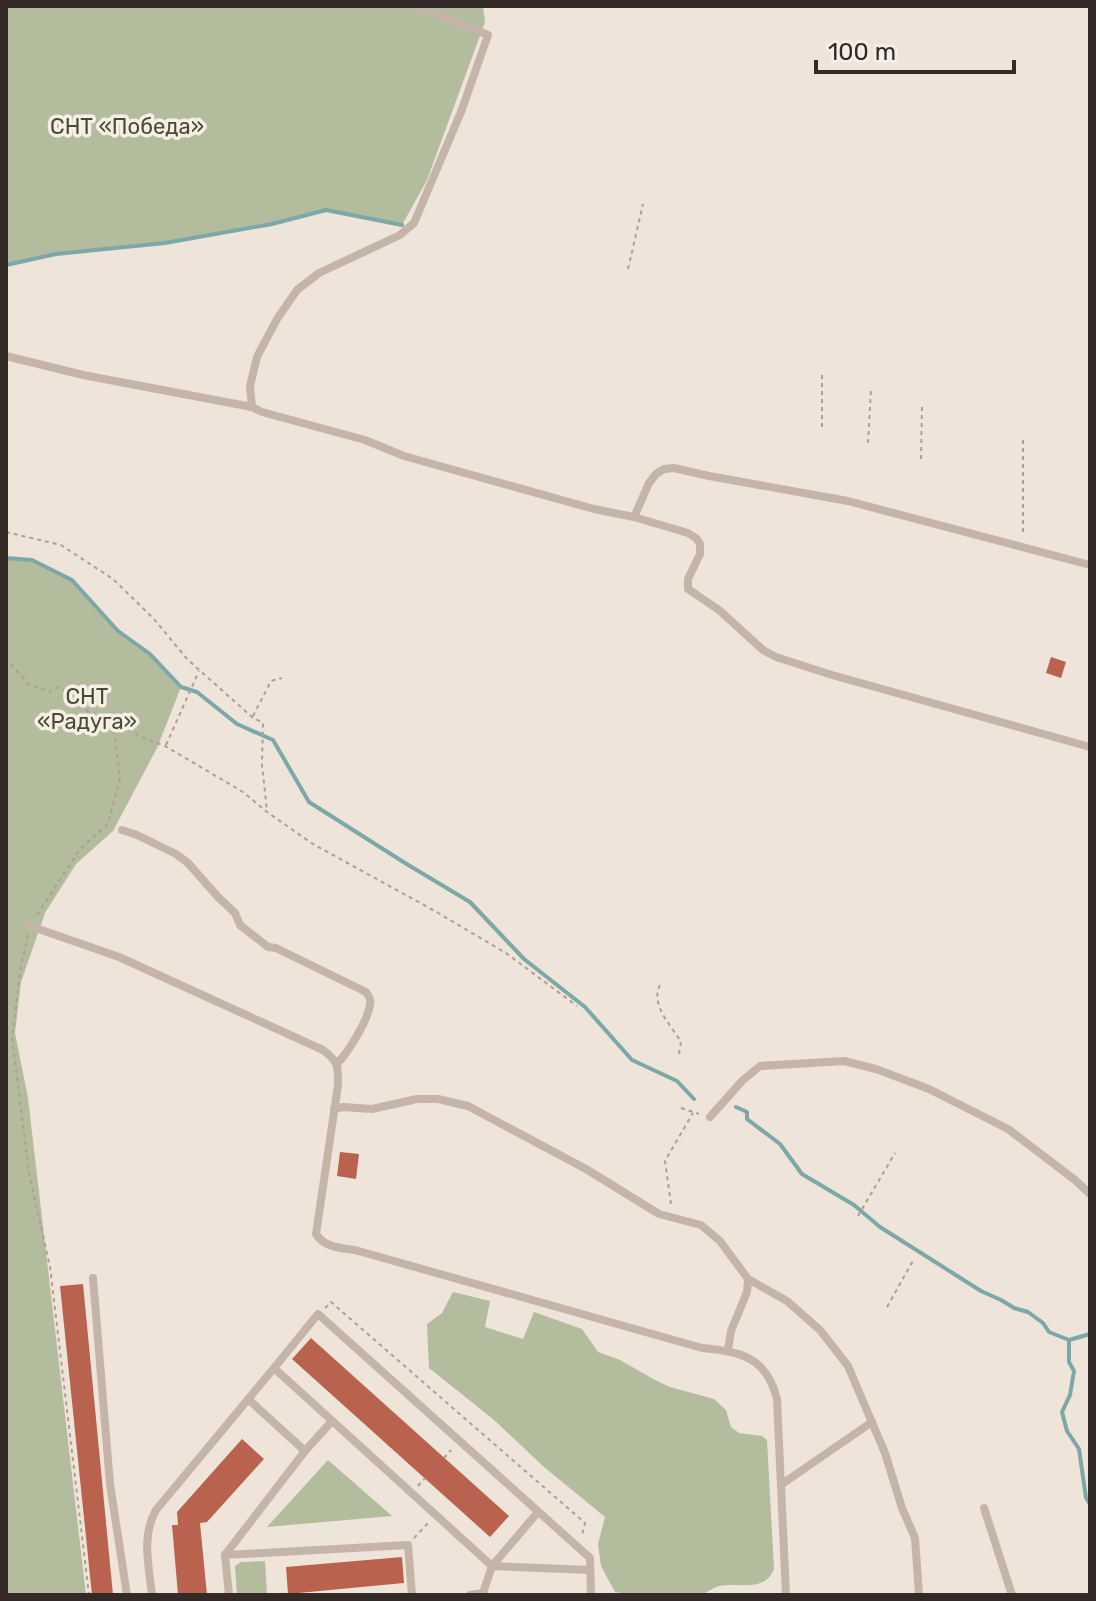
<svg xmlns="http://www.w3.org/2000/svg" width="1096" height="1601" font-family="Rubik,sans-serif">
<style>
.green{fill:#b3bc9c}
.lines{fill:none;stroke-linecap:round;stroke-linejoin:round}
.stream{stroke:#7ca8a8;stroke-width:4}
.building{fill:#b9634e}
.path{stroke:#b19e92;stroke-width:2;stroke-dasharray:4 4;stroke-linecap:butt}
.lane{stroke:#c5b4a8;stroke-width:8}
.labels{text-anchor:middle;dominant-baseline:central;stroke-width:7;stroke-linejoin:round;paint-order:stroke}
.park-label{font-size:22px;fill:#444e2e;stroke:#f7eee6}
</style>
<rect width="100%" height="100%" fill="#eee4da"/>
<g class="green">
<path d="M6,6H483L485,22L427,180L402,225L326,210L272,224L165,243L56,254L6,265Z"/>
<path d="M6,558L32,560L72,580L118,631L150,654L181,687L157,748L113,831L76,864L45,913L21,982L15,1033L28,1098L86,1595H6Z"/>
<path d="M453,1292L490,1301L485,1327L523,1339L534,1312L582,1329L598,1352L620,1360L655,1380L670,1387L714,1399L726,1410L731,1427L739,1433L762,1436L767,1440L774,1569C764,1593 740,1582 719,1586C713,1588 708,1592 702,1594C688,1598 630,1595 615,1592L601,1566L598,1544L605,1517L544,1467L493,1419L429,1368L427,1324L442,1313Z"/>
<path d="M328,1460L392,1516L267,1527Z"/>
<path d="M265,1561L267,1595H237L235,1566L241,1562Z"/>
</g>
<g class="lines">
<g class="stream">
<path d="M6,265L56,254L165,243L272,224L326,210L402,225"/>
<path d="M6,558L32,560L72,580L118,631L150,654L181,687L197,692L237,724L273,740L309,802L405,863L470,902L524,959L585,1007L632,1060L677,1081L694,1099"/>
<path d="M736,1107L747,1112V1119L780,1144L802,1174L854,1205L880,1227L981,1291L1001,1300L1014,1308L1028,1312L1043,1323L1049,1332L1069,1340L1090,1334"/>
<path d="M1069,1340V1362L1074,1371L1070,1395L1062,1412L1067,1431L1079,1449L1086,1498L1090,1504"/>
</g>
</g>
<g class="building">
<path d="M1051,657L1066,662L1061,678L1046,673Z"/>
<path d="M340,1152L359,1154L356,1179L337,1176Z"/>
<path d="M83,1284L113,1595H92L60,1286Z"/>
<path d="M311,1338L509,1516L490,1537L292,1359Z"/>
<path d="M242,1439L264,1459L207,1522L200,1523L207,1595H178L172,1525H178L177,1512Z"/>
<path d="M402,1557L404,1583L288,1594L286,1567Z"/>
</g>
<g class="lines">
<g class="path">
<path d="M628,269L643,204"/>
<path d="M822,375V430"/>
<path d="M1023,440V534"/>
<path d="M868,443L871,390"/>
<path d="M921,459L922,406"/>
<path d="M6,532L61,545L113,579L154,619L187,659L252,717L263,723L262,765L267,811"/>
<path d="M6,658L28,684L50,692L58,687L69,692C76,710 84,703 90,715L98,716L121,724L141,737L165,746L243,792L267,812L313,844L433,910L506,953L577,1006"/>
<path d="M253,716L271,681L282,678"/>
<path d="M166,745L199,671"/>
<path d="M37,915L80,849L108,824L120,778L113,721"/>
<path d="M28,935L21,965L12,1038L29,1173L50,1267L89,1595"/>
<path d="M660,985C650,1005 671,1025 681,1042L679,1054"/>
<path d="M681,1108L699,1114"/>
<path d="M671,1204L665,1161L693,1113"/>
<path d="M858,1216L895,1153"/>
<path d="M887,1307L914,1259"/>
<path d="M325,1308L331,1302L585,1523L582,1535"/>
<path d="M444,1458L451,1450"/>
<path d="M418,1486L425,1478"/>
<path d="M414,1538L429,1522"/>
</g>
<g class="lane">
<path d="M6,356L83,375L252,407L262,412L365,440L404,456L594,509L634,517L688,533L697,539L700,544V554L688,579V589L719,610L763,650L776,657L832,675L1090,747"/>
<path d="M252,407L250,386L257,357L277,319L297,290L319,273L400,235L414,223L461,112L488,35L416,6"/>
<path d="M634,517L649,483L656,474L664,469L674,468L709,476L848,501L1090,565"/>
<path d="M122,830L137,835L176,854L188,863L218,897L235,913L240,925L268,947L276,948L366,992C369,997 371,999 370,1005C367,1022 349,1051 337,1064"/>
<path d="M30,926L119,957L323,1050C339,1062 338,1066 338,1085L316,1234C325,1248 341,1248 355,1250L702,1348C741,1351 767,1358 777,1399L786,1595"/>
<path d="M334,1109L343,1107L372,1109L417,1099H438L468,1106L586,1169L659,1214L701,1225L720,1241L748,1279L747,1292L731,1331L728,1350"/>
<path d="M710,1117L743,1080L760,1066L844,1061L876,1069L929,1089L1008,1129L1075,1180L1090,1194"/>
<path d="M93,1278L110,1484L127,1595"/>
<path d="M748,1279L787,1301L820,1330L848,1366L885,1453L902,1508L915,1538L919,1595"/>
<path d="M305,1451L332,1421"/>
<path d="M782,1484L872,1422"/>
<path d="M984,1508L1012,1595"/>
<path d="M538,1512L492,1566L274,1368L318,1314L590,1558L591,1595"/>
<path d="M225,1555L305,1451L248,1399"/>
<path d="M152,1595C149,1567 141,1536 156,1510L274,1368"/>
<path d="M229,1595L225,1555L408,1545L412,1595"/>
<path d="M470,1595L483,1593L492,1566L590,1570"/>
</g>
</g>
<g class="labels">
<g class="park-label">
<text x="127" y="126">СНТ «Победа»</text>
<text x="87" y="696">СНТ<tspan x="87" dy="25">«Радуга»</tspan></text>
</g>
</g>
<rect width="1096" height="1601" fill="none" stroke="#332a27" stroke-width="16"/>
<path d="M816 60v12h198v-12" fill="none" stroke="#332a27" stroke-width="4"/>
<text x="828" y="60" font-size="24" fill="#332a27" stroke="#f7eee6" stroke-width="6" paint-order="stroke">100 m</text>
</svg>
